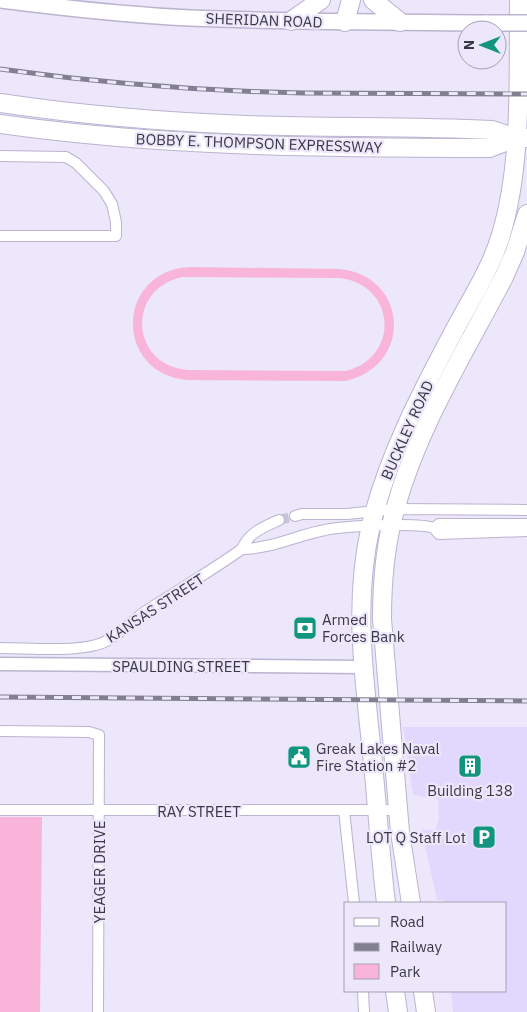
<svg xmlns="http://www.w3.org/2000/svg" width="527" height="1012" font-family="'IBM Plex Sans',sans-serif">
<style>
.built{fill:#e2d8fe}
.green{fill:#f8b4d9;fill-rule:evenodd}
.lines{fill:none;stroke-linecap:round;stroke-linejoin:round}
.minor-tunnel{stroke:#c9c4d6;stroke-width:10;stroke-dasharray:10 5;stroke-linecap:butt}
.minor-casing{stroke:#bbb3d1;stroke-width:12}
.tertiary-casing{stroke:#bbb3d1;stroke-width:15}
.secondary-casing{stroke:#bbb3d1;stroke-width:18}
.trunk-casing{stroke:#bbb3d1;stroke-width:20}
.minor{stroke:#fff;stroke-width:10}
.tertiary{stroke:#fff;stroke-width:12}
.secondary{stroke:#fff;stroke-width:15}
.trunk{stroke:#fff;stroke-width:18}
.rail-casing{stroke:#827f8e;stroke-width:5}
.rail{stroke:#ece7fa;stroke-width:3;stroke-dasharray:9;stroke-linecap:butt}
.secondary-bridge-casing{stroke:#bbb3d1;stroke-width:18;stroke-linecap:butt}
.secondary-bridge{stroke:#fff;stroke-width:15}
.labels{text-anchor:middle;dominant-baseline:central;stroke-width:4.5;stroke-linejoin:round;paint-order:stroke}
.street-label{font-size:15px;fill:#3b3845;stroke:#ece7fa}
.poi-label{font-size:15px;fill:#3b3845;stroke:#ece7fa;text-anchor:start}
</style>
<rect width="100%" height="100%" fill="#ece7fa"/>
<path class="built" d="M403,727H527V1012H453L451,991H506V903H443V900H437L424,841L422,840V830H435L439,820L438,799L413,795Z"/>
<g class="green">
<path d="M189,267L339,269C408,275 414,365 346,381L188,380C114,374 115,272 189,267ZM182,277L339,278C396,284 401,357 346,371L188,370C131,366 125,290 182,277Z"/>
<path d="M0,817H42L40,1012H0Z"/>
</g>
<g class="lines">
<path class="minor-tunnel" d="M279,520L295,516"/>
<g class="minor-casing">
<g id="minor">
<path d="M0,156L66,157L76,163L104,191L112,204L116,222V236H0"/>
<path d="M295,516L302,514H347L395,509L527,510"/>
<path d="M279,520C264,527 249,532 242,549C270,549 298,535 325,530C343,526 419,522 434,528C434,529 438,533 439,534L527,531"/>
<path d="M434,528L439,524H527"/>
<path d="M0,648C28,648 69,652 96,645C114,641 131,621 146,611C178,590 211,571 242,549"/>
<path d="M0,731L89,732L99,735L98,1012"/>
<path d="M0,810H399"/>
<path d="M344,810L354,903"/>
<path d="M363,991L364,1012"/>
</g>
</g>
<g class="tertiary-casing">
<path id="tertiary" d="M0,664L362,667"/>
</g>
<g class="secondary-casing">
<path id="secondary" d="M1,0C64,8 127,15 190,18C289,22 389,22 488,23"/>
</g>
<g class="trunk-casing">
<g id="trunk">
<path d="M373,0L400,22"/>
<path d="M291,21L321,0"/>
<path d="M345,22L351,0"/>
<path d="M0,103C81,115 164,122 246,125C328,128 410,126 492,130L516,138H527"/>
<path d="M0,124C162,147 325,148 489,148L516,138"/>
<path d="M386,903C380,853 377,803 372,753C364,676 353,602 371,525C388,456 421,393 454,331C470,301 490,270 500,238C523,165 518,76 519,0"/>
<path d="M411,903L400,832L382,619C382,583 385,545 395,510C417,428 465,352 504,277L515,252L527,214"/>
<path d="M395,991L398,1012"/>
<path d="M423,991L426,1012"/>
</g>
</g>
<use href="#minor" class="minor"/>
<use href="#tertiary" class="tertiary"/>
<use href="#secondary" class="secondary"/>
<use href="#trunk" class="trunk"/>
<g class="rail-casing">
<g id="rail">
<path d="M0,69C100,83 202,91 303,93C378,94 452,93 527,94"/>
<path d="M0,697L527,701"/>
</g>
</g>
<use href="#rail" class="rail"/>
<g class="secondary-bridge-casing">
<path id="secondary-bridge" d="M488,23H527"/>
</g>
<use href="#secondary-bridge" class="secondary-bridge"/>
</g>
<defs>
<g id="bank-square" transform="scale(1.25)"><rect x="-9" y="-9" width="18" height="18" rx="4" fill="#11957f" stroke="#ece7fa"/><path d="M-6-4H6V4H-6ZM0-2.3a2.3 2.3 0 1 0 0 4.6a2.3 2.3 0 1 0 0-4.6Z" fill="#fff"/></g>
<g id="civic-square" transform="scale(1.25)"><rect x="-9" y="-9" width="18" height="18" rx="4" fill="#11957f" stroke="#ece7fa"/><path d="M-.6-6.5H3V-4.5H.6V-3L4-1V1h2V6H-6V1h2V-1L-.6-3ZM-1.2 2.5V6h2.4V2.5Z" fill="#fff"/></g>
<g id="building-square" transform="scale(1.25)"><rect x="-9" y="-9" width="18" height="18" rx="4" fill="#11957f" stroke="#ece7fa"/><path d="M-4-6H4V6H1V3H-1V6H-4ZM-2.5-4.3h1.7v1.8h-1.7ZM.8-4.3h1.7v1.8H.8ZM-2.5-1h1.7V.8h-1.7ZM.8-1h1.7V.8H.8Z" fill="#fff"/></g>
<g id="parking-square" transform="scale(1.25)"><rect x="-9" y="-9" width="18" height="18" rx="4" fill="#11957f" stroke="#ece7fa"/><path d="M-3.5-5.5H1a3.5 3.5 0 0 1 0 7H-1V5.5H-3.5ZM-1-3.4V-.6H.8a1.4 1.4 0 0 0 0-2.8Z" fill="#fff"/></g>
</defs>
<g fill-rule="evenodd">
<use href="#bank-square" x="305" y="628"/>
<use href="#civic-square" x="299" y="757"/>
<use href="#building-square" x="470" y="766"/>
<use href="#parking-square" x="484" y="837"/>
</g>
<g class="labels">
<g class="street-label">
<text transform="translate(264 20) rotate(2)">SHERIDAN ROAD</text>
<text transform="translate(259 143) rotate(2)">BOBBY E. THOMPSON EXPRESSWAY</text>
<text transform="translate(407 430) rotate(-66)">BUCKLEY ROAD</text>
<text transform="translate(155 608) rotate(-33)">KANSAS STREET</text>
<text x="181" y="666">SPAULDING STREET</text>
<text x="199" y="811">RAY STREET</text>
<text transform="translate(99 872) rotate(-90)">YEAGER DRIVE</text>
</g>
<g class="poi-label">
<text x="322" y="619">Armed<tspan x="322" dy="17">Forces Bank</tspan></text>
<text x="316" y="748">Greak Lakes Naval<tspan x="316" dy="17">Fire Station #2</tspan></text>
<text x="470" y="790" text-anchor="middle">Building 138</text>
<text x="466" y="837" text-anchor="end">LOT Q Staff Lot</text>
</g>
</g>
<rect x="344" y="902" width="162" height="90" fill="#ece7fa" stroke="#a5a1b2"/>
<rect x="354" y="918" width="25" height="8" fill="#ffffff" stroke="#a5a1b2"/>
<text x="390" y="927" font-size="15" fill="#3b3845">Road</text>
<rect x="354" y="943" width="25" height="8" fill="#827f8e" stroke="#a5a1b2"/>
<text x="390" y="952" font-size="15" fill="#3b3845">Railway</text>
<rect x="354" y="964" width="25" height="15" fill="#f8b4d9" stroke="#a5a1b2"/>
<text x="390" y="977" font-size="15" fill="#3b3845">Park</text>
<g transform="translate(482 45) rotate(270)"><circle r="24" fill="#ece7fa" stroke="#a5a1b2"/>
<path d="M0-4L9 19L0 12L-9 19Z" fill="#11957f"/>
<text y="-8" font-size="14" font-weight="bold" text-anchor="middle" fill="#3b3845">N</text>
</g>
</svg>
